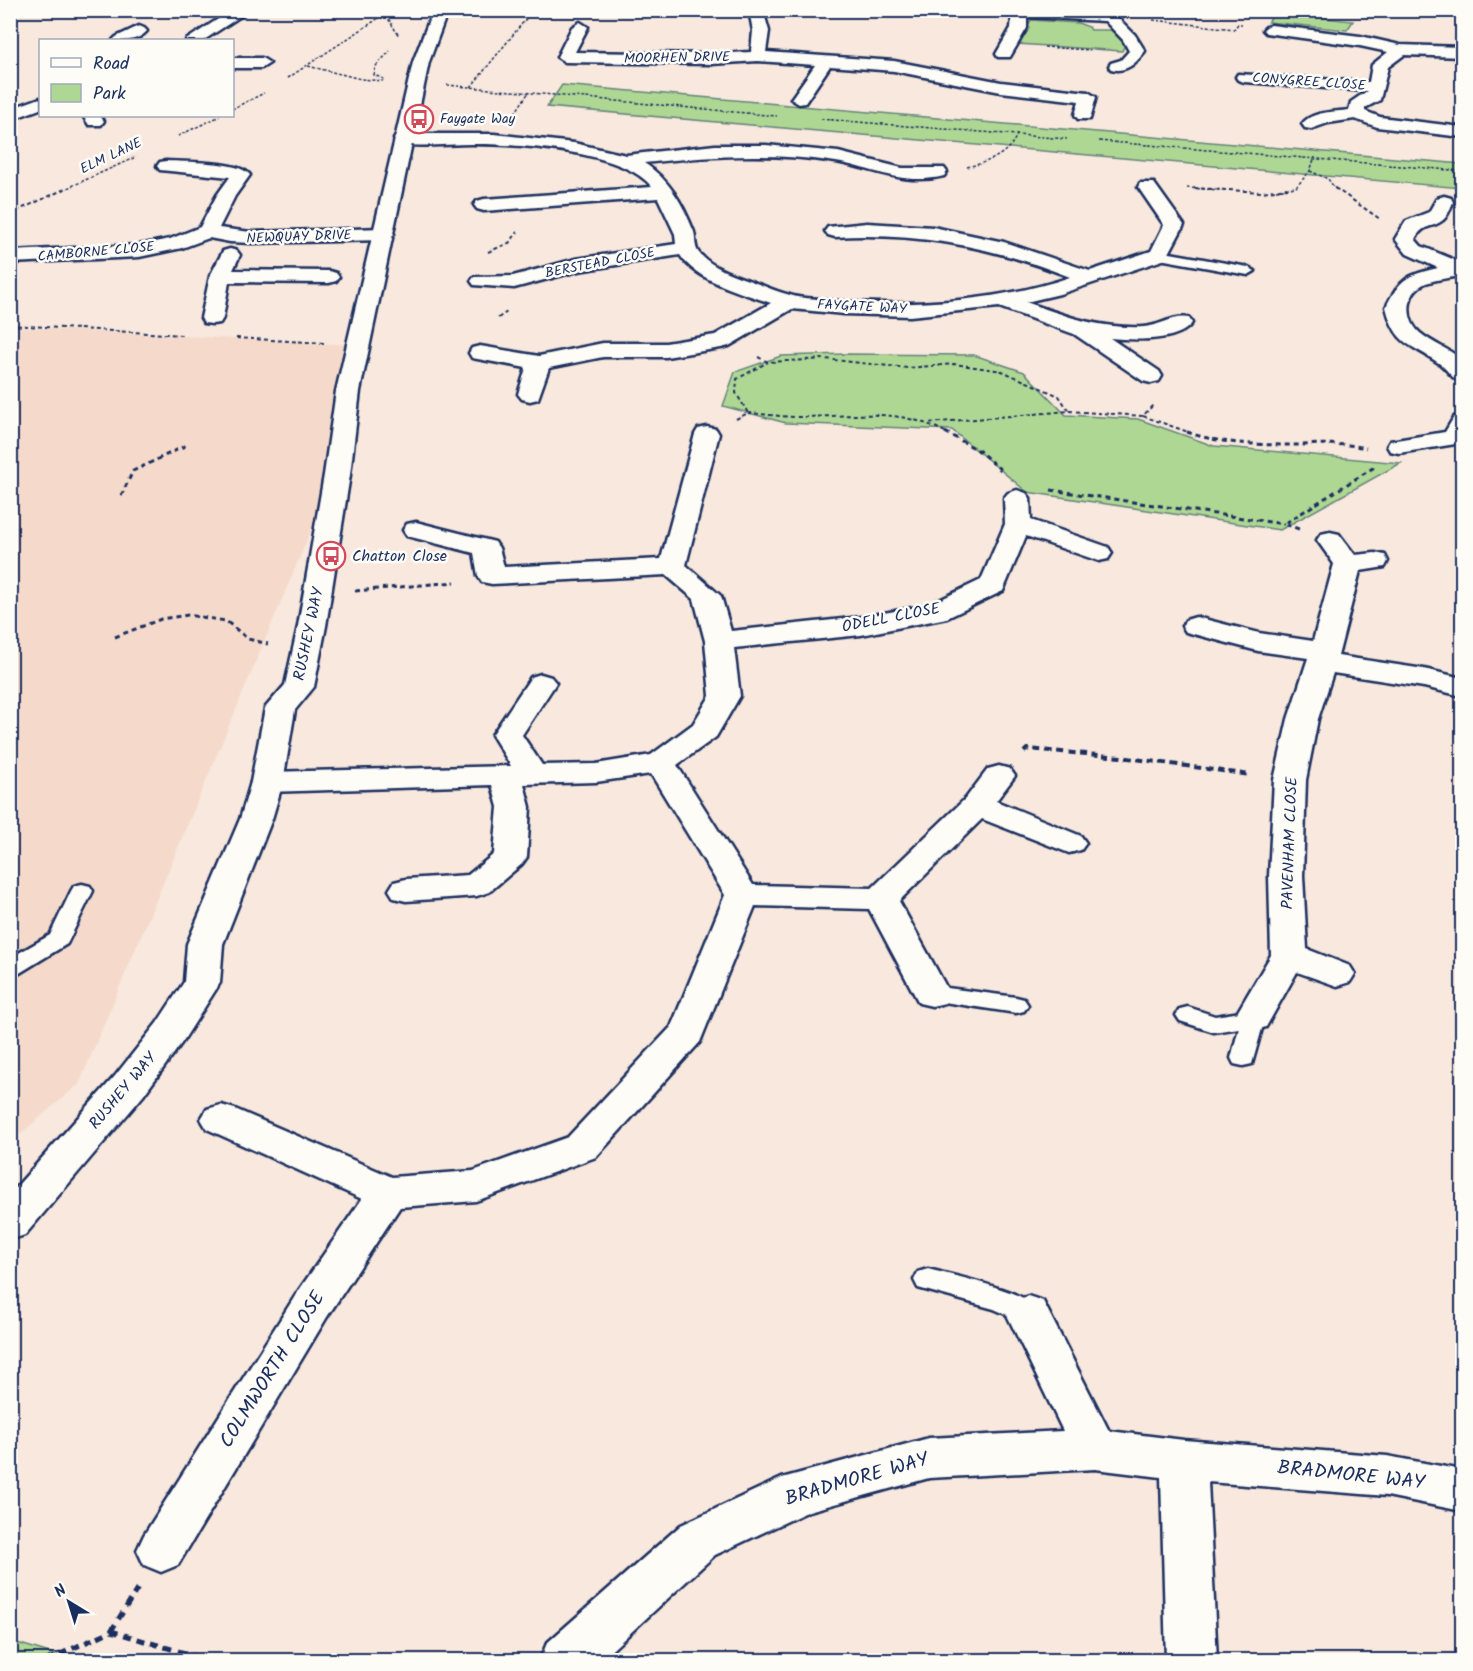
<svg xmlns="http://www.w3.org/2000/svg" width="1473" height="1671" font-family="Kalam,sans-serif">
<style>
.built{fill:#f5dacb}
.green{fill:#aed794;stroke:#648379;stroke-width:1.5}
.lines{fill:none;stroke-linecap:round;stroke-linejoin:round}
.lane-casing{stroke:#1b2f5e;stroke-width:5}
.street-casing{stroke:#1b2f5e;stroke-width:5}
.secondary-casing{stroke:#1b2f5e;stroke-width:5}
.path-far4{stroke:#1b2f5e;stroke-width:1.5;stroke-dasharray:3 2;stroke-linecap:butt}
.path-far3{stroke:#1b2f5e;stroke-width:2;stroke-dasharray:4 3;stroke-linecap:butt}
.path-far2{stroke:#1b2f5e;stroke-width:3;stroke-dasharray:5 4;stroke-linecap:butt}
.path-far1{stroke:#1b2f5e;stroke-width:4;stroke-dasharray:7 4.5;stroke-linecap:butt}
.path{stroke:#1b2f5e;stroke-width:5;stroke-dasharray:8 6;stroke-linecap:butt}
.lane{fill:#fdfcf7;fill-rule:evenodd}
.street{fill:#fdfcf7;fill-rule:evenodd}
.secondary{fill:#fdfcf7;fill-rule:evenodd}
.labels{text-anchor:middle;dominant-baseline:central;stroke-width:5;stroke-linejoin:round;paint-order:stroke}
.far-street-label{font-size:14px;fill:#1b2f5e;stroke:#fdfcf7}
.far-poi-label{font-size:14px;fill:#1b2f5e;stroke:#fdfcf7;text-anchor:start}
.poi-label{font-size:16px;fill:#1b2f5e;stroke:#fdfcf7;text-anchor:start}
.street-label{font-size:16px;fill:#1b2f5e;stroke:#fdfcf7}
.near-street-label{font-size:20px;fill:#1b2f5e;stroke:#fdfcf7}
</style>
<rect width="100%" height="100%" fill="#f8e8dd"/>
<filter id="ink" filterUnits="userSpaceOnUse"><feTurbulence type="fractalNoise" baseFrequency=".0167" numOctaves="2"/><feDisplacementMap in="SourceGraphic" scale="12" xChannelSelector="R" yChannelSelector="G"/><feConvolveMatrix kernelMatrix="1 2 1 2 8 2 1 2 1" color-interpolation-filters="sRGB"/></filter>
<g filter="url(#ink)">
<path class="built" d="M10,327L354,345L324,499L79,1084L11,1142Z"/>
<g class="green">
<path d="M1275,13L1353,21L1347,30L1268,22Z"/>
<path d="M1031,20L1078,23L1089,27L1091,30H1113L1128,38L1122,51L1018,44Z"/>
<path d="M562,85L1462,164V188L547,107Z"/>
<path d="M846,354L974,355L1024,372L1066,415L1138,419L1214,446L1401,463L1280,530L1027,492L952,430L786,423L723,406L735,372L781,356Z"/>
<path d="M10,1641H11L72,1660H11Z"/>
</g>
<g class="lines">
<g class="lane-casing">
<g id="lane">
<path d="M1159,251L1248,267L1255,271L1248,275L1154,258L1153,255L1154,252Z"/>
<path d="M82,884L90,886L93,891L67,944L18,974L10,976V958L50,935L71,891L74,886Z"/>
<path d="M932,986L1016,997L1024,999L1028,1005L1024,1011L1016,1013L924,999L920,994L924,989Z"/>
<path d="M1188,1007L1215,1016L1253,1010L1261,1012L1265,1018L1252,1064L1243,1066L1234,1064L1231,1058L1239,1028L1214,1032L1180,1021L1176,1015L1180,1009Z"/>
<path d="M928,1269C954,1276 1030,1291 1042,1313L1038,1321L1028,1324L994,1309L918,1288L914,1280L918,1272Z"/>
</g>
</g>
<g class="street-casing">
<g id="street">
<path d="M232,10H250L204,40H186Z"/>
<path d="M749,10H763L769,31L766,52L894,61L1001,82L1088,92L1096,97L1090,119H1078L1075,115L1079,101L1001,92L894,71L830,66L805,103L799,104L791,99L815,65L758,61L711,64L565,62L557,57L572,27L580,22L588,27L575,52L711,54L751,52L753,31Z"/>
<path d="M986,10H1075L1114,14L1135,35L1145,51C1136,63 1127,73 1111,69L1109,66L1111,63L1121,60L1129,51L1123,40L1105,21L1027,17V28L1010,57H998L996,54L1011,28L1012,16L993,14Z"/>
<path d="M1271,25L1360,36L1400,45L1462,47V57L1404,55L1388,67L1380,100L1365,108V111L1380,117L1462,127V137L1377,127L1355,119L1328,123L1311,129L1305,128L1302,124C1312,111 1334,112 1349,110L1351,102L1367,91L1244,82L1238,80L1236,77L1238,74L1369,82L1372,65L1388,52L1360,46L1266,33L1263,30L1266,27Z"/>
<path d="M139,26L144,28L147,31C138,41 126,41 113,40L116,37Z"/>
<path d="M232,58H262L270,63L262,68H232Z"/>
<path d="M40,98V109L10,120V109Z"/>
<path d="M83,116H100L104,121L101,125H89Z"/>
<path d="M403,134H494L574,143L626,155L715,145H766L838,152L902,168H944L947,172L944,176C904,186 875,169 836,162C772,152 708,156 644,163C669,179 683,204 694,232C696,239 694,247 699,253C712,268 734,275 751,281C764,286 777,292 790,295C801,299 814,298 826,300C904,308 996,302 1070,277C994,247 917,232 835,237L828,235L825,231L828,227L867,223L933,227L1004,242L1090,271L1151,251L1164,225L1138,187L1140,183H1154L1184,225L1166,259L1060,294L1026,302C1066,316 1099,329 1144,327C1160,326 1173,315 1189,318L1192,323C1178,343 1132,340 1110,338L1159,371L1162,376L1159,381L1151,383L1143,381L1074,334L999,307L910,316L844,314L792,309L729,346L721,348L666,357H603L549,368L538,399L530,401L522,399L518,394L526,368L472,358L469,353L472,348L480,346L539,356L603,343H666L715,335L771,303C743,293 696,281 680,255L578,271L514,288L474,285L471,281L474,277L513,276L576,259L676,244L675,234L658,198L484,211L477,209L474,205L477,201L484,199L652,187C623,150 516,144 471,144C447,144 419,148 397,143L394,139L397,135Z"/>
<path d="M166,161C184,162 240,161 250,175L235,196L219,228L251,232L384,228L391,230L394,234L391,238L384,240L251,243L230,242L209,238L182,248L139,257L10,263V251L139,245L170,239L200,227L217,195L230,177L160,170L157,166L160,162Z"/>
<path d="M1444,196L1451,198L1453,202C1451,207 1448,216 1443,220C1432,229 1424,223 1415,239L1421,246L1462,263V275C1451,278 1437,279 1426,283C1406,291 1404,319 1420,333C1433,344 1450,349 1462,360V382C1451,379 1449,371 1440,364C1411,343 1396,347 1386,307C1400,278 1408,275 1438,268L1407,254L1395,239L1406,221L1429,212L1437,198Z"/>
<path d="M230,249L237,251L240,255L233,270L329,271L336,273L339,277L336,281L329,283L229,282L223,318L220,323L212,324L204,323L201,318L210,276L223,251Z"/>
<path d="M1462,415V443L1399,453L1390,451L1387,446L1390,441L1445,432L1454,417Z"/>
<path d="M707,427L716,429L719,434L686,565L721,596L731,631L861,617L929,605L981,580L1005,524L1004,498L1008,493L1017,490L1026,493L1030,498L1031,520L1108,547L1112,553L1108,559L1099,561L1026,536L1003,591L947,618L937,620L861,635L734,648L740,696L716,737L677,765L753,885L872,888L966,798L988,769L999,766L1010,769L1015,776L996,801L1081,836L1086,843L1081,850L1069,853L982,819L899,901L950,994L945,1003L932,1006L919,1003L869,909L755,906L700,1042L596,1157L476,1201L400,1207L327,1317L178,1565L161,1572L144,1565L137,1550L144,1535L297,1293L362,1199L207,1129L201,1119L207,1109L221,1105L235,1109L392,1177L473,1171L568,1137L671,1027L725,895L651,774L596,782L524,784L530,807L527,857L522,864L489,892L477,896L406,901L394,898L389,890L394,882L406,879L468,875L494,854L498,807L492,785L267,792L256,789L251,782L256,775L267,772L511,766L492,735L531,677L541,674L551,677L556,683L522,735L542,765L596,764L651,755L693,724L710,696L705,641L694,599L666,575L492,584L482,582L478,576L474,553L407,536L403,530L407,524L416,522L495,542L499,548L504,567L661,559L695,434L698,429Z"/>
<path d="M1330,532L1339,534L1355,555L1375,553L1385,555L1388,561L1385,567L1360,571L1338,656L1424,669L1462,678V696L1424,687L1333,673L1318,719L1306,780L1303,876L1307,949L1350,966L1355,974L1350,982L1337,986L1297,972L1266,1027L1253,1031L1240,1027L1234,1018L1271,955L1269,876L1274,780L1288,719L1308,658L1258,651L1186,632L1182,626L1186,620L1196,617L1259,633L1313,641L1334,564L1317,540L1321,534Z"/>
<path d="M1028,1296L1043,1301L1109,1431L1184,1440L1387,1456L1462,1470V1511L1387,1496L1208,1482L1217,1660H1166L1161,1477L1095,1469L929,1478L809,1511L715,1555L601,1660H540L547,1643L681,1525L782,1478L929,1438L1063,1431L1006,1313L1013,1301Z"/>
</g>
</g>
<g class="secondary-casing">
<path id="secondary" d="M433,10H448L429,62L360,391L350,475L326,626L314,687L295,710L283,782L272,819L223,944L220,983L183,1041L143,1096L25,1235L10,1240V1194L115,1076L157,1023L184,982L187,944L240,819L251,782L265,708L285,685L298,626L324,475L336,391L413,62Z"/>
</g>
<g class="path-far4">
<path d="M386,15L399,36"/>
<path d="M1153,20L1234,29L1238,24H1242"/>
<path d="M1044,47L1090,50"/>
<path d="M308,66L361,79L383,81"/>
<path d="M288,78L391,10"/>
<path d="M384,79L374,75L375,67L390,51"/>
<path d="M447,85L777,116"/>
<path d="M471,87L533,10"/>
<path d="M232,109L264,93"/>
<path d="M515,113L529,92"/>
<path d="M821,119L1067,139"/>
<path d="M178,136L220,116"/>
<path d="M1099,141L1462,171"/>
<path d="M967,167C988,162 1007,156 1017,135"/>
<path d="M1310,171L1328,179L1336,190"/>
<path d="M1187,188L1222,190"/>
<path d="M63,190L136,157"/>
<path d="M1276,190L1296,187L1310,171L1315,157"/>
</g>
<g class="path-far3">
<path d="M1194,188L1262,192L1287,188"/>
<path d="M1335,188L1380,219"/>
<path d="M10,214L67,188"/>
<path d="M488,252L509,243L518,232"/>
<path d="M498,318L507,312"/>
<path d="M10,325L183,335"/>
<path d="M236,338L324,343"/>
<path d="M758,357L768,362L825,359L908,368L954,364L1002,371L1059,396L1069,411L928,423"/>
<path d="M1069,411L1143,416L1153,405"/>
<path d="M748,413C765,414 782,417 799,417C853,417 897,406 947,433"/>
<path d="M1143,416L1191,433"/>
<path d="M736,419L748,413L736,393L737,379L768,362"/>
</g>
<g class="path-far2">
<path d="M945,432L978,450L1002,471"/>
<path d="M1187,432C1223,445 1263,445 1301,445C1323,444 1345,443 1366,448"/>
<path d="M1051,490L1284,524"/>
<path d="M121,496L133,471L187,445"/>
<path d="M1299,529L1284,524L1376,466"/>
<path d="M355,591L455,582"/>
<path d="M115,637L161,619L188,615L226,621L248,639L268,644"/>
</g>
<path class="path-far1" d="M1024,752L1027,749L1121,757L1251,775"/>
<g class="path">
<path d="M111,1631L138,1588"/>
<path d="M47,1660L111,1631L208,1660"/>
</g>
<use href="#lane" class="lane"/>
<use href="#street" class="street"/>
<use href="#secondary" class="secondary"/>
</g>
</g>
<defs>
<g id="bus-ring" transform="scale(1.5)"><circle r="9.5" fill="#fdfcf7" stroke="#d1495b" stroke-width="1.5"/><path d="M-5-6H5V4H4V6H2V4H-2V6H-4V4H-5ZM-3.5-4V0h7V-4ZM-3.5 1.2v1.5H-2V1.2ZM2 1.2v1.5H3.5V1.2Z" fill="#d1495b"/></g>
</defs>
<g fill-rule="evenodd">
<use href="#bus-ring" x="419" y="119"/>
<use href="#bus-ring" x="331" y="556"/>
</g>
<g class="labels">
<g class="far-street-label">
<text transform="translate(677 58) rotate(-1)">MOORHEN DRIVE</text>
<text transform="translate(1309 82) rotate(4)">CONYGREE CLOSE</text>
<text transform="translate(111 156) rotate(-25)">ELM LANE</text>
<text transform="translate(299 237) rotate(-2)">NEWQUAY DRIVE</text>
<text transform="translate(96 252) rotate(-5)">CAMBORNE CLOSE</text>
<text transform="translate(600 263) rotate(-11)">BERSTEAD CLOSE</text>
<text transform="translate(862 307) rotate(3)">FAYGATE WAY</text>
</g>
<g class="far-poi-label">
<text x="440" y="119">Faygate Way</text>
</g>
<g class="poi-label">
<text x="352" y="556">Chatton Close</text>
</g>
<g class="street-label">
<text transform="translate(891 618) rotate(-11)">ODELL CLOSE</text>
<text transform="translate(309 634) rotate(-78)">RUSHEY WAY</text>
<text transform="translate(1290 843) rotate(-88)">PAVENHAM CLOSE</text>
<text transform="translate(123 1091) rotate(-50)">RUSHEY WAY</text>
</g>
<g class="near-street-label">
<text transform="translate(273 1370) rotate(-58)">COLMWORTH CLOSE</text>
<text transform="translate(1351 1476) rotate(6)">BRADMORE WAY</text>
<text transform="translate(857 1480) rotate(-16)">BRADMORE WAY</text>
</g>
</g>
<rect width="1473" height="1671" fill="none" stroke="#fdfcf7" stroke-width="36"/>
<rect x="18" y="18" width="1437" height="1635" fill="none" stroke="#1b2f5e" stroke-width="2" filter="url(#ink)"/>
<rect x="39" y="39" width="195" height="78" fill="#fdfcf7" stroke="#a3aaba" stroke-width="1.5"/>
<rect x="51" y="58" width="30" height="9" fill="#fdfcf7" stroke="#a3aaba" stroke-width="1.5"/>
<text x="93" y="69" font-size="18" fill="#1b2f5e">Road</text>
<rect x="51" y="84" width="30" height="18" fill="#aed794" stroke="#a3aaba" stroke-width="1.5"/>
<text x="93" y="99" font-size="18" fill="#1b2f5e">Park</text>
<g transform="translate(69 1602) rotate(322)" stroke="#fdfcf7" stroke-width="4.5" paint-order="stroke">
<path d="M0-4.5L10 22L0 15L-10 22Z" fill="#1b2f5e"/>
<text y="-9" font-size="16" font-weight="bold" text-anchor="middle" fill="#1b2f5e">N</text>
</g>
</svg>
